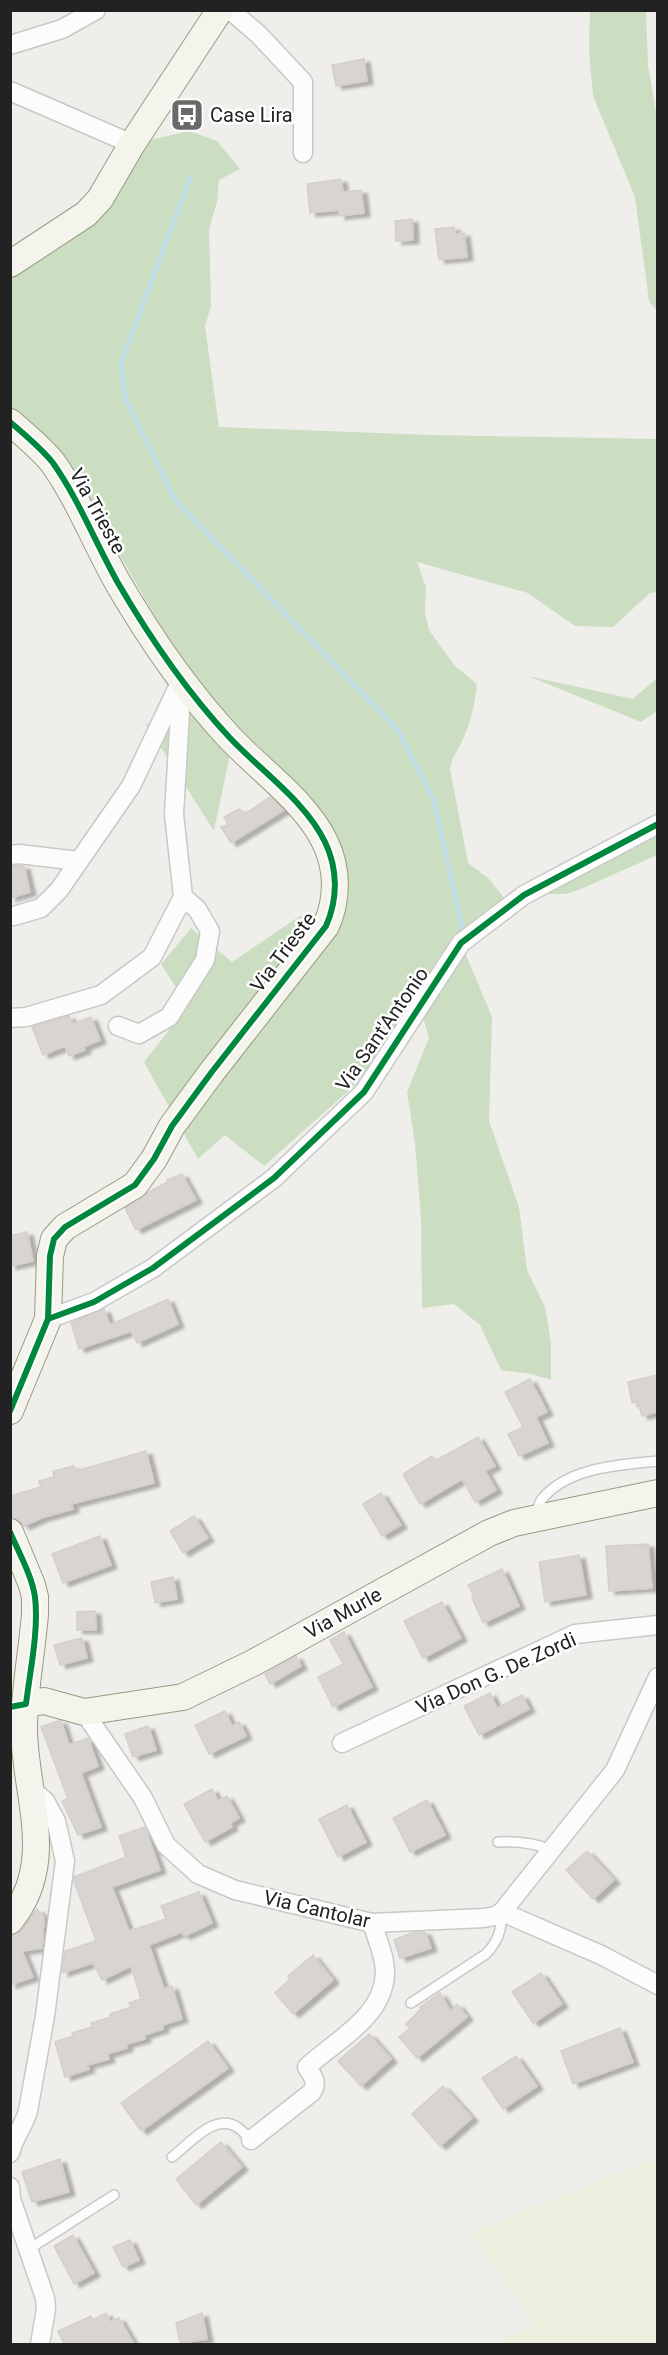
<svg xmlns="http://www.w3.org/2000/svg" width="668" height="2355" font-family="Roboto,sans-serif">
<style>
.farmland{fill:#efefdf}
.forest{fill:#cbdec1}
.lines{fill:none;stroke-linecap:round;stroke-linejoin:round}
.stream{stroke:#bfdbe3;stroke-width:5}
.building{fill:#d7d4d2;stroke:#d3d0cc;stroke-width:1.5;filter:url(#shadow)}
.lane-casing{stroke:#c9c8c7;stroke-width:12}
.street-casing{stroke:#c9c8c7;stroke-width:21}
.secondary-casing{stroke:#999a82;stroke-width:28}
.lane{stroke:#fdfcfc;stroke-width:9}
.street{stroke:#fdfcfc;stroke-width:18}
.secondary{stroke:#f4f4ed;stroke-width:26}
.cycleway-casing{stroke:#fff;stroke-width:10}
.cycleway{stroke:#00873e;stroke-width:6}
.labels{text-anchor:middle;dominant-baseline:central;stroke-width:5;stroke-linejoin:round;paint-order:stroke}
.poi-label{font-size:20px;fill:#222;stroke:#fff;text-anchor:start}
.street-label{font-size:20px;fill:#222;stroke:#fff}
</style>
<defs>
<filter id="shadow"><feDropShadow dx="6" dy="3.5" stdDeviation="1.5" flood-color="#0004"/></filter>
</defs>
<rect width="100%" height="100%" fill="#f0eeeb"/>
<path class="farmland" d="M657,2158V2344H496L535,2323L470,2233Z"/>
<g class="forest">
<path d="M590,11H646L648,65L658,123L657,311L649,301L635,197L593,96L589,51Z"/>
<path d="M189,131L217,141L240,169L219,180L217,202L209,229L211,306L205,326L219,427L431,435L657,439V592L650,593L613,627L575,626L528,593L417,562L426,587L425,613L429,630L454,665L477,684C475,705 470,725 461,743C456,754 452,756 450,769L468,863L488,878L506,900L484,914L454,942L412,1007L355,1085L264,1166L225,1135L198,1159L144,1062L188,1006L161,964L191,928L232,962L300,916L335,910L295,784L256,743L230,754L214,831L146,724L205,712L166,636L92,506L24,417L11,408L10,269L90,216L138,143Z"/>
<path d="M528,676L633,699L657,678V711L641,722Z"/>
<path d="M657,835V855L581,889L566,894H544Z"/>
<path d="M464,950L492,1017L489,1121L519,1207L527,1270L545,1307L551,1343V1380L532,1374L501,1370L480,1325L454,1304L422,1308L421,1219L415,1143L407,1092L429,1038L422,1014Z"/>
</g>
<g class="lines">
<path class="stream" d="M190,178L121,363L125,398L175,500L398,730L434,801L463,931"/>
</g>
<g class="building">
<path d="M364,59L367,81L336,86L332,65Z"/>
<path d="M341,179L343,192L361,190L364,213L339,216V210L310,213L307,184Z"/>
<path d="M412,219L413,240L396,241L395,221Z"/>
<path d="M454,227L455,234L464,233L467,257L439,260L435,229Z"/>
<path d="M270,797L284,810L231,843L221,827L228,825L224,817L239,809L245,814Z"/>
<path d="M10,866H24L30,892L10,898Z"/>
<path d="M69,1016L73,1024L91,1017L100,1040L83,1047L85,1050L69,1056L65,1046L43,1055L32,1027Z"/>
<path d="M182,1174L196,1200L136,1230L125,1208L149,1192L168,1182L167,1180Z"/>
<path d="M27,1232L33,1261L10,1266V1236Z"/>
<path d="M168,1299L178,1324L137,1343L131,1331L79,1349L71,1323L104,1309L110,1325Z"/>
<path d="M657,1375V1412L642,1416L638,1402L632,1403L628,1382Z"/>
<path d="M530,1379L547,1412L536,1417L548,1443L519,1456L508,1434L523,1427L505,1392Z"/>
<path d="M478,1437L495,1466L485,1471L496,1490L475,1502L462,1479L420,1504L403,1474L432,1456L435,1461Z"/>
<path d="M146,1451L154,1483L71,1504L73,1509L41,1518L24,1526L19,1520L12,1517L10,1496L41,1487L39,1481L54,1477L53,1471L74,1466L76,1471Z"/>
<path d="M381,1493L401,1525L382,1536L363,1504Z"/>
<path d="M194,1516L208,1538L183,1553L170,1531Z"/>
<path d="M100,1536L111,1565L63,1583L52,1554Z"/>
<path d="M648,1544L652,1588L609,1591L606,1546Z"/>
<path d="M579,1555L586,1595L545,1602L539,1562Z"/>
<path d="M502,1569L519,1606L483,1623L472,1598L474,1596L468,1585Z"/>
<path d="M173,1577L177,1599L155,1603L151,1582Z"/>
<path d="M442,1602L461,1638L423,1658L404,1621Z"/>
<path d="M95,1611L96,1630H77V1612Z"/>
<path d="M344,1632L372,1687L333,1707L318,1677L343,1664L330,1640Z"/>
<path d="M82,1638L87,1658L60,1665L54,1645Z"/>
<path d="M296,1656L301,1666L270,1684L265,1674Z"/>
<path d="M490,1693L497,1708L522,1695L529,1709L479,1735L464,1706Z"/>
<path d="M225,1711L232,1726L239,1722L246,1736L209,1754L195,1725Z"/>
<path d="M58,1721H61L69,1745L88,1738L98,1766L81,1773L101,1827L78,1835L62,1801L68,1799L41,1727Z"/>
<path d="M148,1726L156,1750L133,1757L125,1734Z"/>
<path d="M212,1789L218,1801L227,1796L239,1818L230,1823L232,1827L205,1842L184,1804Z"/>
<path d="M427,1800L445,1835L410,1852L393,1818Z"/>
<path d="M347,1805L366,1842L338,1857L319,1819Z"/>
<path d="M145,1827L160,1870L112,1887L129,1931L166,1919L161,1906L199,1892L212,1923L184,1936L182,1932L149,1945L164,1989L172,1986L182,2019L162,2025L163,2029L144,2035L145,2039L126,2044L127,2048L107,2054L109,2059L87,2065L89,2069L65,2077L55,2042L73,2036L72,2033L92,2027L91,2023L111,2017L110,2014L131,2007L129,2003L141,1999L131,1966L102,1980L93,1963L62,1973L65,1951L96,1941L74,1881V1877L126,1857L119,1836Z"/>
<path d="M587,1851L614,1880L593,1899L566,1870Z"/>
<path d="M37,1909L44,1917L42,1948L22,1951L33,1977L10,1985V1936L22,1930Z"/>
<path d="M415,1932H425L431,1948L400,1958L394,1940Z"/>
<path d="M313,1955L333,1980L293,2014L275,1993L289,1980L288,1976Z"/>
<path d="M541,1973L562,2004L533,2023L512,1992Z"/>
<path d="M440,1993L451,2012L457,2004L467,2017L417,2058L399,2037L410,2028L406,2024L421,2009L420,2007Z"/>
<path d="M620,2028L633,2062L573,2084L561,2051Z"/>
<path d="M369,2034L391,2059L361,2086L338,2061Z"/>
<path d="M208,2041L228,2068L141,2131L121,2103Z"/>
<path d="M516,2056L537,2086L503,2109L482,2078Z"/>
<path d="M443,2086L472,2118L440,2146L412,2114Z"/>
<path d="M221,2142L242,2167L196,2205L176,2179Z"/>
<path d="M60,2159L69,2192L32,2202L22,2172Z"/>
<path d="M73,2235L94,2273L74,2284L54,2246Z"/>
<path d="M130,2240L139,2260L123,2267L113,2247Z"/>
<path d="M106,2313L110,2322L119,2318L134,2344H64L58,2331L91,2316L92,2320Z"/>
<path d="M202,2313L207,2339L180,2343L176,2323Z"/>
</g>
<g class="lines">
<g class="lane-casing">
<g id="lane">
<path d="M535,1516C537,1511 539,1503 542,1499C568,1467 620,1465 658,1461"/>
<path d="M498,1842C517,1841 534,1843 552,1850"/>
<path d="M411,2003L486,1954C499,1940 501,1931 502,1912"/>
<path d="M172,2157C188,2145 215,2112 237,2127C242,2130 247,2136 251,2140"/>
<path d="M29,2249L114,2195"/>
</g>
</g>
<g class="street-casing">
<g id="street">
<path d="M230,10L259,35L303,82V153"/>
<path d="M10,45L62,29L96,10"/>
<path d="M10,91L132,144"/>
<path d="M10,855L19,854L79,861"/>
<path d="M10,916H14L41,908L59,890L131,786L177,689"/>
<path d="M10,1018L26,1017L101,995L152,957L183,897L174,814L182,679"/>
<path d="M118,1026L139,1034L169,1017L205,960L210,931L197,909L183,897"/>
<path d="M48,1319L94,1302L153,1268L274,1178L364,1092L461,943L524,895L658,824"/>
<path d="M84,1712L143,1798L166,1845L198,1874L235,1890L372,1923L484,1918L495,1916L502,1912L601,1955L658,1985"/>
<path d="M342,1743L575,1634L658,1625"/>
<path d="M502,1912L615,1770L658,1677"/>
<path d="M251,2140L312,2092C318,2081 313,2077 307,2067C336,2040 384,2017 385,1973C385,1956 377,1939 372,1923"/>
<path d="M10,2153C15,2134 23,2128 28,2111L45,2016L65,1861L56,1821L45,1801L30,1788"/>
<path d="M10,2187L11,2199L45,2298L46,2309L40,2344"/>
</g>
</g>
<g class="secondary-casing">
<g id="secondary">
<path d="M10,264L86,214L100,199L132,144L220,10"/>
<path d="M10,422C25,435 41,448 53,463C79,500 96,544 118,583C150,638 187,692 230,738C261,771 306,802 325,842C338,869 338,899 326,926L211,1073L172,1126L154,1159L135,1185L65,1227L54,1239L50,1256L48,1319L10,1411"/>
<path d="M10,1532L32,1585L35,1597V1614C32,1652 24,1691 24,1729C25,1797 58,1862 10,1921"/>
<path d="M26,1704L44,1701L84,1712L183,1697L253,1663L489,1533L514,1523L658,1493"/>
</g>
</g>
<use href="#lane" class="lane"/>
<use href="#street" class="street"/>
<use href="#secondary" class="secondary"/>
<g class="cycleway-casing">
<g id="cycleway">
<path d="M10,422C25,435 41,448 53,463C79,500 96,544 118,583C150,638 187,692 230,738C261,771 306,802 325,842C338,869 338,899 326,926L211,1073L172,1126L154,1159L135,1185L65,1227L54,1239L50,1256L48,1319L10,1411"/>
<path d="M48,1319L94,1302L153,1268L274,1178L364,1092L461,943L524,895L658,824"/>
<path d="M10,1532C19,1553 32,1576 35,1597C39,1630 30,1671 26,1704L10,1707"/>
</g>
</g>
<use href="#cycleway" class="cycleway"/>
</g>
<defs>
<g id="bus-square" transform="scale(1.725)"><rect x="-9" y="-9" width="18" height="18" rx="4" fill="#6a6968" stroke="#fff"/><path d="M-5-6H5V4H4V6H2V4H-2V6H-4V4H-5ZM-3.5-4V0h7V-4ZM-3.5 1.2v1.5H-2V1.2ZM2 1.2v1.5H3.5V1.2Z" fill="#fff"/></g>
</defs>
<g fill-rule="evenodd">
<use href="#bus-square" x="187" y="115"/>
</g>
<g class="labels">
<g class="poi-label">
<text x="210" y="115">Case Lira</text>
</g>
<g class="street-label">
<text transform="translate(98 511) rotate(61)">Via Trieste</text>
<text transform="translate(283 952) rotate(-53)">Via Trieste</text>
<text transform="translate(382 1029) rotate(-55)">Via Sant'Antonio</text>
<text transform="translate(343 1613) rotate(-29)">Via Murle</text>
<text transform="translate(496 1673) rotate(-24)">Via Don G. De Zordi</text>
<text transform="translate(317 1909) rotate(13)">Via Cantolar</text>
</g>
</g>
<rect width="668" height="2355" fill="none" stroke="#222222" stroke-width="24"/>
</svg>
